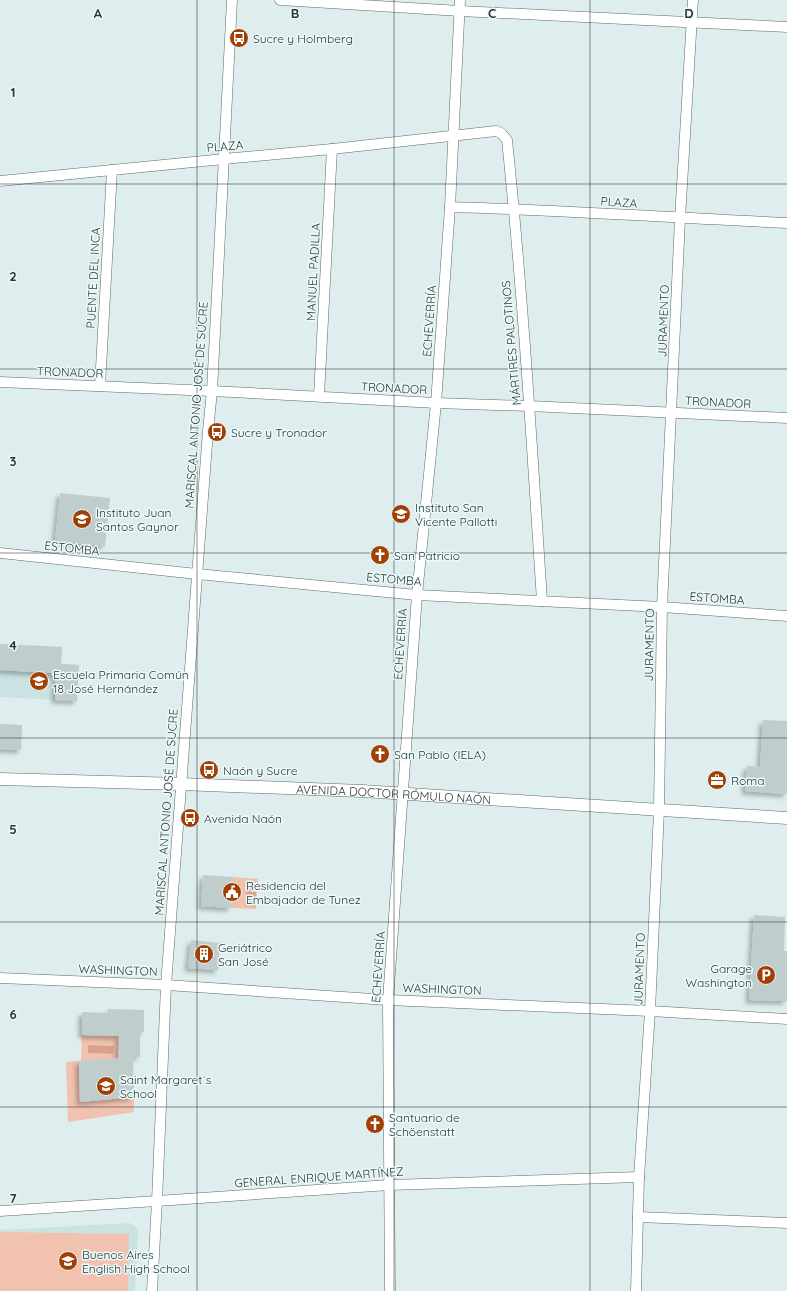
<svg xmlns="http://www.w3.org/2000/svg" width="787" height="1291" font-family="Quicksand,sans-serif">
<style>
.built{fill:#cbe2e2}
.green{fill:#f0c2af;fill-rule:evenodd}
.water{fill:#daa18a}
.building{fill:#bfcdcd;filter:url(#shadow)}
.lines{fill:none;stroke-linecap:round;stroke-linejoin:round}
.minor-casing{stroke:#5d6a6a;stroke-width:11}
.tertiary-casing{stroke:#5d6a6a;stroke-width:13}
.minor{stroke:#fff;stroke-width:10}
.tertiary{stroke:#fff;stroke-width:12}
.grid{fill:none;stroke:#2e3434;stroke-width:1;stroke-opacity:0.55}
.labels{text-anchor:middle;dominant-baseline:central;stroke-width:3;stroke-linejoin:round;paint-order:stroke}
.poi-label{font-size:12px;fill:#2e3434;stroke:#ecfafa;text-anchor:start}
.street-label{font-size:12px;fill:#2e3434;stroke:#ecfafa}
.grid-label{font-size:13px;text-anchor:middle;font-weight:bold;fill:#2e3434;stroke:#ecfafa;stroke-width:3;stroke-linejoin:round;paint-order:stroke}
</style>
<defs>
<filter id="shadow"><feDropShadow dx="-3.5" dy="3.5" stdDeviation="2" flood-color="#0004"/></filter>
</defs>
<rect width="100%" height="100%" fill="#deeded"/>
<g class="built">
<path d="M0,644L62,647L61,664L79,665L77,701L0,697Z"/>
<path d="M130,1223L138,1229L135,1291H0V1230Z"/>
</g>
<g class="green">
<path d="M233,877L258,879L256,909L231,908Z"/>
<path d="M82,1035L119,1036L121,1058L81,1061ZM88,1045L113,1046V1054L89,1053Z"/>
<path d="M79,1061L80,1102L134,1097V1112L68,1122L66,1062Z"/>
<path d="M0,1232L129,1234L128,1291H0Z"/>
</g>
<g class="water">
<path d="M247,889H250V892H256L255,907L245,906Z"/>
<path d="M88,1045L114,1046L113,1054L88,1053Z"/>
</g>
<g class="building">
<path d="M60,493L110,498L105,546L55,541Z"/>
<path d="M0,644L62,647L61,664L79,665L77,701L55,700L56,675H51V673L0,670Z"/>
<path d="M763,720L787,721V794L745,791L747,766L760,767Z"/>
<path d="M0,724L22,725L21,750L0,749Z"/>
<path d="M203,875L233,877L231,908L201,906Z"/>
<path d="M754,915L785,917L784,951H787V1001L749,1000Z"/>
<path d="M191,940L220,943L218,970L188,968Z"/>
<path d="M108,1009L144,1010V1032H140V1057H133L134,1097L80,1102L79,1061L118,1058L119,1036L82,1035V1012L108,1013Z"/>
</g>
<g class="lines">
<g class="minor-casing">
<g id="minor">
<path d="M280,0L460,11L787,27"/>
<path d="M0,181L224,159L332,149L496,131L501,133L507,140C523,294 532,448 542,601"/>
<path d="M450,207C562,210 675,218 787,223"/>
<path d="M0,382L212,391L436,403L529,406L787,418"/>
<path d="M100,386L112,170"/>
<path d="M319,396L332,149"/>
<path d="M0,553L197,574L417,595L662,607L787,616"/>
<path d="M0,978L166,985L388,1000L650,1011L787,1019"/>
<path d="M0,1211L157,1201L389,1185L639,1177"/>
<path d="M638,1217L787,1223"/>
<path d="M152,1291L157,1201L166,985L208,431L212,391L232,0"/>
<path d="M390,1291L388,1000L417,595L436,403L450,207L460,0"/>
<path d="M636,1291L639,1177L650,1011L659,810L662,607L680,219L693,0"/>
</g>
</g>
<g class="tertiary-casing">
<g id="tertiary">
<path id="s1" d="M0,779L181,784L362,791L787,818"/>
</g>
</g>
<use href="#minor" class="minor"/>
<use href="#tertiary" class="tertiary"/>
</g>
<path class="grid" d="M197,0V1291M394,0V1291M590,0V1291M0,184H787M0,369H787M0,553H787M0,738H787M0,922H787M0,1107H787"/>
<defs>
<g id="bus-disc" transform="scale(1)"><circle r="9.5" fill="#a23f05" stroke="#ecfafa"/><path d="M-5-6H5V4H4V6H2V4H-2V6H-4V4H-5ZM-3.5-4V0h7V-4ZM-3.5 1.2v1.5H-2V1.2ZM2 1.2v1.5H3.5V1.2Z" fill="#fff"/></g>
<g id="school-disc" transform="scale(1)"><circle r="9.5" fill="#a23f05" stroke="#ecfafa"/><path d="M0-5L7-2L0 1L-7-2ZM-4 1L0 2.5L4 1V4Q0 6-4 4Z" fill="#fff"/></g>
<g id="church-disc" transform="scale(1)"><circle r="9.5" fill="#a23f05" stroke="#ecfafa"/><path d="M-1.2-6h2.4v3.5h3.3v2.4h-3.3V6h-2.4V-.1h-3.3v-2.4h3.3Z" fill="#fff"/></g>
<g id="office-disc" transform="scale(1)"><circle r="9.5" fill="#a23f05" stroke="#ecfafa"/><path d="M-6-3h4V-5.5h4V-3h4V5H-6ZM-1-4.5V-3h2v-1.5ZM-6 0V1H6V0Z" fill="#fff"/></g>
<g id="civic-disc" transform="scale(1)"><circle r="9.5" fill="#a23f05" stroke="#ecfafa"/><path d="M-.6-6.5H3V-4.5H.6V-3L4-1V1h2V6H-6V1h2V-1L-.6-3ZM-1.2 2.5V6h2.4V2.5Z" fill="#fff"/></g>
<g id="building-disc" transform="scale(1)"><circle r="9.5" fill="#a23f05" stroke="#ecfafa"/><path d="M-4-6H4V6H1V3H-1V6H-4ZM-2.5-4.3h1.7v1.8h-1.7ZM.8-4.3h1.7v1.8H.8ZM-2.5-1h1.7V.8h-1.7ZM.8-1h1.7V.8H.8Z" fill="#fff"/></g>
<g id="parking-disc" transform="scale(1)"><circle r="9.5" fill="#a23f05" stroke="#ecfafa"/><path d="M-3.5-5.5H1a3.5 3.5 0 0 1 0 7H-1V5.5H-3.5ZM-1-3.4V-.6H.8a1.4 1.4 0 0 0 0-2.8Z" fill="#fff"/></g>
</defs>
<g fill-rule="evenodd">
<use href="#bus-disc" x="239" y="38"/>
<use href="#bus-disc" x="217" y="432"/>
<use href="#school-disc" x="401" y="514"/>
<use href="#school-disc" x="82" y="519"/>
<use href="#church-disc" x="380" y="555"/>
<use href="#school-disc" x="39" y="681"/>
<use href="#church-disc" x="380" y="754"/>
<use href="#bus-disc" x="209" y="770"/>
<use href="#office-disc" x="717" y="780"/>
<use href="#bus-disc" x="190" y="818"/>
<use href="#civic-disc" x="232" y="892"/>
<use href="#building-disc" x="204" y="954"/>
<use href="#parking-disc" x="766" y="975"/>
<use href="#school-disc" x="106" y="1086"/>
<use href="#church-disc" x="375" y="1124"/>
<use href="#school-disc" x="68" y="1261"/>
</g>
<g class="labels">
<g class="poi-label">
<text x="253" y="38">Sucre y Holmberg</text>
<text x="231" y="432">Sucre y Tronador</text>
<text x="415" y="507">Instituto San<tspan x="415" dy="14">Vicente Pallotti</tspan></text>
<text x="96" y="512">Instituto Juan<tspan x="96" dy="14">Santos Gaynor</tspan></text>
<text x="394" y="555">San Patricio</text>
<text x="53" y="674">Escuela Primaria Común<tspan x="53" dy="14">18 José Hernández</tspan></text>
<text x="394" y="754">San Pablo (IELA)</text>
<text x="223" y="770">Naón y Sucre</text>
<text x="731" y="780">Roma</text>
<text x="204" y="818">Avenida Naón</text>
<text x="246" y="885">Residencia del<tspan x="246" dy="14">Embajador de Tunez</tspan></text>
<text x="218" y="947">Geriátrico<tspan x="218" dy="14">San José</tspan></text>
<text x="752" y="968" text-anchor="end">Garage<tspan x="752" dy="14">Washington</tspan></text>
<text x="120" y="1079">Saint Margaret´s<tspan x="120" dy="14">School</tspan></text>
<text x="389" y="1117">Santuario de<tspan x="389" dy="14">Schöenstatt</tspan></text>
<text x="82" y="1254">Buenos Aires<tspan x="82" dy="14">English High School</tspan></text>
</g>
<g class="street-label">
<text transform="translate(225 146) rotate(-5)">PLAZA</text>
<text transform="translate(619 202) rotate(4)">PLAZA</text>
<text transform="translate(313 272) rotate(-87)">MANUEL PADILLA</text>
<text transform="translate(93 278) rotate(-87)">PUENTE DEL INCA</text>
<text transform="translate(429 321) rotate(-86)">ECHEVERRÍA</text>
<text transform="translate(663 321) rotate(-88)">JURAMENTO</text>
<text transform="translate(511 343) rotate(-95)">MÁRTIRES PALOTINOS</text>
<text transform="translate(70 372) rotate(2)">TRONADOR</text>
<text transform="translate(394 388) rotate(3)">TRONADOR</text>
<text transform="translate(718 402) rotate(3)">TRONADOR</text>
<text transform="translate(196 405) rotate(-86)">MARISCAL ANTONIO JOSÉ DE SUCRE</text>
<text transform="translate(72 548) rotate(6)">ESTOMBA</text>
<text transform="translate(394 579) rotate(5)">ESTOMBA</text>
<text transform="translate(717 598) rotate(4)">ESTOMBA</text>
<text transform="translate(400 644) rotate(-86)">ECHEVERRÍA</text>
<text transform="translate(649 645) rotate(-89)">JURAMENTO</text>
<text stroke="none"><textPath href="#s1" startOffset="394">AVENIDA DOCTOR RÓMULO NAÓN</textPath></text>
<text transform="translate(166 812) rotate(-86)">MARISCAL ANTONIO JOSÉ DE SUCRE</text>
<text transform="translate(378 967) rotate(-86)">ECHEVERRÍA</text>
<text transform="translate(639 969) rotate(-88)">JURAMENTO</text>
<text transform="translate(118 970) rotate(2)">WASHINGTON</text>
<text transform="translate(442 989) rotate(2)">WASHINGTON</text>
<text transform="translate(319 1177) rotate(-4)">GENERAL ENRIQUE MARTÍNEZ</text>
</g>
</g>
<g class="grid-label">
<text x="98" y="18">A</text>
<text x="295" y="18">B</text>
<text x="492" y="18">C</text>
<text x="689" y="18">D</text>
<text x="13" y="97">1</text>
<text x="13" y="281">2</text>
<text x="13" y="466">3</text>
<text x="13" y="650">4</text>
<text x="13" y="834">5</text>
<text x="13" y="1019">6</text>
<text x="13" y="1203">7</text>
</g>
</svg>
